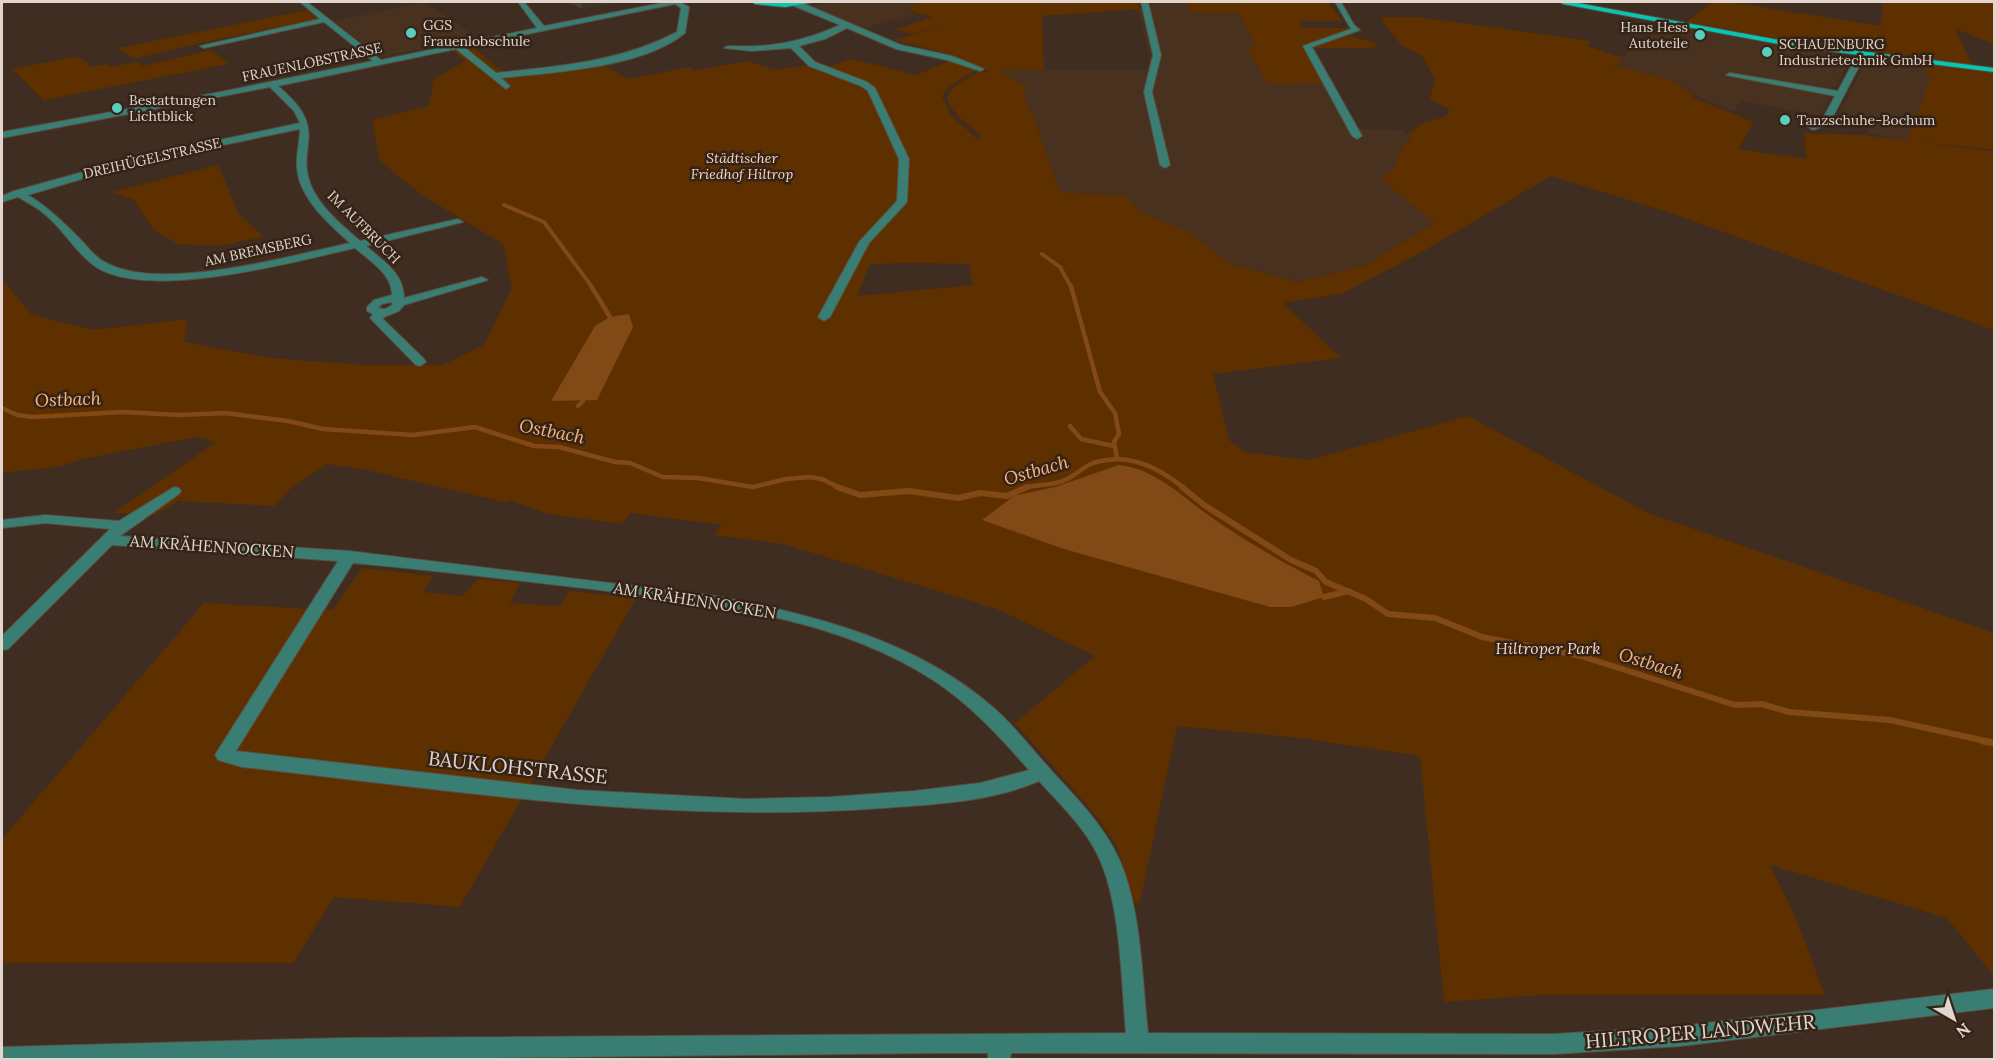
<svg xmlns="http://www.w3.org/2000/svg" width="1996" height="1061" font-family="Lora,serif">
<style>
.built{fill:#48311f}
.green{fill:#5e3000;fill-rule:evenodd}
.water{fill:#814916}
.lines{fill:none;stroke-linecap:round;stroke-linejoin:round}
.stream-far3{stroke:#814916;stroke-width:4}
.stream-far2{stroke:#814916;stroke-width:4.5}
.stream-far1{stroke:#814916;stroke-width:6}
.stream{stroke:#814916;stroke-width:7}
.minor-casing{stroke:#5b4b3f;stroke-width:2}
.major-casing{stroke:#5b4b3f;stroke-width:2}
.minor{fill:#3a7d72;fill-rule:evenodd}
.major{fill:#05c8b2;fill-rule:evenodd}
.wall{fill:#4d3d31}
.shaded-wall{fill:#3f3228}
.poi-dot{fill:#5bcebb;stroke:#342316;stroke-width:2}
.labels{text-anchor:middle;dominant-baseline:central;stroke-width:5;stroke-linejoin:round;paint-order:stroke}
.far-poi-label{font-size:14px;fill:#e1d5cd;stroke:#342316;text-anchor:start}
.far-street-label{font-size:14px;fill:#e1d5cd;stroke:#342316}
.far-park-label{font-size:14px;font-style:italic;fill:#fad7be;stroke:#342316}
.street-label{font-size:16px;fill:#e1d5cd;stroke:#342316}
.park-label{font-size:16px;font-style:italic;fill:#fad7be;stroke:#342316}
.water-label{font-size:18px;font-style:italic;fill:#f7b481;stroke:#342316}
.near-street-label{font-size:20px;fill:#e1d5cd;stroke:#342316}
</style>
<rect width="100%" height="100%" fill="#3e2d20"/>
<g class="built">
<path d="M424,2L478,38L380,57L334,21Z"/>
<path d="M825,2H921L907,11L917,15L864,28L806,6Z"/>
<path d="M1149,2H1186L1191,13H1238L1256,47H1247L1268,84L1323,83L1353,138L1364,139L1359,129L1403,131L1413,138L1400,150L1395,163L1399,166L1381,177L1434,223L1366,265L1299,282L1233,265L1187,231L1141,213L1126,196L1060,192L1031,110L1027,109L1025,87L997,70H1147L1150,59L1138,9H1151Z"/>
<path d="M1666,24L1840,56L1850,60L1835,87L1820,88L1831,96L1821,116L1741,101L1734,111L1698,97L1671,80L1612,65Z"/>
<path d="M1877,60L1922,65L1931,79L1907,141L1866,133L1869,126L1836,120L1865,62Z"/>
</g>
<g class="green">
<path d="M921,2H1138L1140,9L1042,16L1044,70H999L1025,87L1027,108L1031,110L1060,192L1126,196L1141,213L1187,231L1233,265L1299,282L1366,265L1434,223L1380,178L1398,166L1395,163L1400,150L1412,138L1407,134L1423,123L1447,116L1449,109L1430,99L1435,79L1422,56L1401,45L1380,17H1418L1590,41L1588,46L1623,58L1613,65L1671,80L1694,95L1691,97L1754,122L1738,149L1806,159L1804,133L1864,135L1994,152V330L1671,213L1551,176L1420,253L1341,294L1283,303L1341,358L1213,374L1229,440L1245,452L1309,460L1468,416L1648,513L1994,633V976L1947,918L1770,865L1795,916L1825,995H1541L1444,1002L1420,756L1300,738L1177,726L1140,902L1135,903L1117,846L1094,813L1015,723L1095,656L997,609L783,544L714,535L722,525L630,513L622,524L548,514L510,500L508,503L366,470L327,464L290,489L275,506L178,501L155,515L114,513L216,442L197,437L83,459L57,467L2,473V279L32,315L93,330L188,319L184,342L271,358L364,365H443L484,345L512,288L503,244L422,195L380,161L372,120L429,106L434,79L465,61L449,48L470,44L506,75L603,65L628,79L690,67L693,71L747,61L777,70L809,65L821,69L852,59L916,75L952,60L978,69L949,86L942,96L950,114L977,139L981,135C969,125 949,113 947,96L954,86L981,71L988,73L986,69L952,57L954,55L894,40L953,23L912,34L895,29L933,17L907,11ZM915,263L969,264L973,285L857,296L870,264Z"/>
<path d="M1186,2H1328L1342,21H1299L1302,28H1349L1342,33L1379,44L1372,48H1305L1323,83L1268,84L1246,47L1256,46L1238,13H1191Z"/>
<path d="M1712,2H1730L1881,26L1883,3L1994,2V44L1955,29L1972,65L1821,47L1687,22Z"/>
<path d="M308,10L318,20L209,41L133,59L118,48Z"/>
<path d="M212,50L229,64L44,100L12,69L78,56L92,67L106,64L110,67L136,62L142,66Z"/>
<path d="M1922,65L1994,72V150L1907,141L1930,79Z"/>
<path d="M218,165L239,214L264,237L218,246L178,244L154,230L133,199L111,192Z"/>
<path d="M362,568L433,576L423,592L462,596L478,579L520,583L510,603L560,606L570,591L636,598L460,907L334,897L293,963H2V839L204,603L333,610Z"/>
</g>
<g class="water">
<path d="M629,314L633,327L597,400L551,401L595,326L610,317Z"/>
<path d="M1119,465C1156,469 1182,497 1211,517C1245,541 1282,562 1319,581L1324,597L1291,607H1270L1064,549L982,520L1014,496L1055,487Z"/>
</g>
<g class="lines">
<g class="stream-far3">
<path d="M504,205L544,222L592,287"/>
<path d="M1042,254L1060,267L1071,287"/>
</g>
<g class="stream-far2">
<path d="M591,286L610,317"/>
<path d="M1071,286L1100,392L1115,413L1119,434L1114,442L1117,458"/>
<path d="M578,406L583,401"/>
<path d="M2,408L17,415L33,417L122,412L180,415L225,413L288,421L323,429L413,435L475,427L534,446L559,447L615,462L630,463L663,477L698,478L753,487L786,479L810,477L822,479L840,488"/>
<path d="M1070,426L1081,439L1114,446"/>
<path d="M1024,488C1037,484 1053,486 1065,480C1075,476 1083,467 1093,463C1128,452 1158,467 1184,488"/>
</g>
<g class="stream-far1">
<path d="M837,487L860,495L909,491L958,498L980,493L1007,496L1027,487"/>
<path d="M1182,487L1204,505L1291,560L1316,571L1326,582L1366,599L1388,614L1435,618L1482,637L1581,656L1735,705L1762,704L1789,712L1890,720L1990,742"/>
<path d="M1324,597L1349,591"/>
</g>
<path class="stream" d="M1983,741L1994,743"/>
<g class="minor-casing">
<g id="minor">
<path d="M300,2H307L381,60L537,28L518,2H524L544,26L667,2H680L689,7L685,33C643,68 554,72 501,78L510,86L506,89L456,49L278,86C297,103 312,117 308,144C307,155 305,165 308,176C314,203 340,223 360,241L458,219L463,222L366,246C383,261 404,273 404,298L482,277L488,280L404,305L399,311L382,318L424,359L426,362L420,366L416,365L370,318L373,314L367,311V307L374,300L392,295C392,274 370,261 355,248C297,261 142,304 92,264C73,249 61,226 42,212C35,206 26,202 18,197L2,202V196L14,191L130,159L300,123L294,111L270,87L2,138V132L215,93L373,61L324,22L204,48L200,46L320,19ZM675,4L681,8L677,32C620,62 559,66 496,73L464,47ZM300,129C300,141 296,154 297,167C298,197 329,224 350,243C289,256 157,294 103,261C94,256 87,246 80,239C63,222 48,207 28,195L132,164ZM392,302V305L385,309L378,308L382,304Z"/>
<path d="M794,2H800L901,45L952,56L984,69L980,71L947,60L896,49L847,28L825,39L799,46L815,62L867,82L875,88L909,159L907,202L869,243L830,317L824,321L818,317L859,242L897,201L899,159L868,91L861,86L809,66L791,48L752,51L724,48L728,46C769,48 803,42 840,25L794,6Z"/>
<path d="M1141,2H1148L1161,55L1152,92L1170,165L1165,168L1160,165L1144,92L1153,55Z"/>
<path d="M1335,2H1341L1354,25L1360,30L1312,47L1362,136L1357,139L1352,136L1303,46L1351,29Z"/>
<path d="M1861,53L1865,55L1829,124L1813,130L1808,127L1822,120L1835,96L1726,75L1730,73L1838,91L1857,55Z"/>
<path d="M174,487L179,488L181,491L179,494L120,536L349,551L716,596C814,615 917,640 995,709C1015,727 1032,749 1050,769C1079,801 1109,830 1124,871C1142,922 1142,980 1148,1033L1555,1034L1681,1026L1994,989V1008L1681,1046L1555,1054L1011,1053L1010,1060H988V1053H934L297,1060H2V1047L343,1038L1126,1033C1121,979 1121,895 1094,848C1080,823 1058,802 1039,781C991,802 935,804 883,808C668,824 455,791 242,767L218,760L215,755L218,750L338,561L112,545L8,649L2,650V636L110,529L45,523L2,528V520L45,515L119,521ZM353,563C433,570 513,580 592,589C707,604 833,615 933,680C971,705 999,736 1029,770L980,783L914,791L830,797L746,799L577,790L236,751Z"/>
</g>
</g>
<g class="major-casing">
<g id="major">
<path d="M752,2H815L785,7L755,4Z"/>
<path d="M1560,2H1572L1789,42L1994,68V72L1789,46L1563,4Z"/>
</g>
</g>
<use href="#minor" class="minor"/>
<use href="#major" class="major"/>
</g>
<path class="wall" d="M567,2H621L583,9Z"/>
<path class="shaded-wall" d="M581,2H621L583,9Z"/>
<g class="poi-dot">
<circle cx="411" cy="33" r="6"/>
<circle cx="1700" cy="35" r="6"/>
<circle cx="1767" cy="52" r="6"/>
<circle cx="117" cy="108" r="6"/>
<circle cx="1785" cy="120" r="6"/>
</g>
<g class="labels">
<g class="far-poi-label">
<text x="423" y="25">GGS<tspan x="423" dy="16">Frauenlobschule</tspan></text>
<text x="1688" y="27" text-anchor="end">Hans Hess<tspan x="1688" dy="16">Autoteile</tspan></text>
<text x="1779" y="44">SCHAUENBURG<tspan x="1779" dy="16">Industrietechnik GmbH</tspan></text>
<text x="129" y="100">Bestattungen<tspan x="129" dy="16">Lichtblick</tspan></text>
<text x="1797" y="120">Tanzschuhe-Bochum</text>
</g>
<g class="far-street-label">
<text transform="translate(312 62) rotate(-12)">FRAUENLOBSTRASSE</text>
<text transform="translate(152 158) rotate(-13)">DREIHÜGELSTRASSE</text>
<text transform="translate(364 227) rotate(45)">IM AUFBRUCH</text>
<text transform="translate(258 250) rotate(-12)">AM BREMSBERG</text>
</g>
<g class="far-park-label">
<text x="742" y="158">Städtischer<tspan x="742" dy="16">Friedhof Hiltrop</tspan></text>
</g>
<g class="street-label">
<text transform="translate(212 546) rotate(4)">AM KRÄHENNOCKEN</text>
<text transform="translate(695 600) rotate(9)">AM KRÄHENNOCKEN</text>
</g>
<g class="park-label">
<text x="1548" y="648">Hiltroper Park</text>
</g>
<g class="water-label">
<text transform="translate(68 399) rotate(-2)">Ostbach</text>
<text transform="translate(552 431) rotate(11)">Ostbach</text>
<text transform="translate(1036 470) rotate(-16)">Ostbach</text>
<text transform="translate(1651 663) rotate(17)">Ostbach</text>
</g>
<g class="near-street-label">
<text transform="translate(518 767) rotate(6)">BAUKLOHSTRASSE</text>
<text transform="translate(1700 1031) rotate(-5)">HILTROPER LANDWEHR</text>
</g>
</g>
<rect width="1996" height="1061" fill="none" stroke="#e1d5cd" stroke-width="6"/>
<g transform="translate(1954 1019) rotate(141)" stroke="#342316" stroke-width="4.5" paint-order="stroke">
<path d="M0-4.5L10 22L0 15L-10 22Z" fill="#e1d5cd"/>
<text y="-9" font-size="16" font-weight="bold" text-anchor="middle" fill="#e1d5cd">N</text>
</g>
</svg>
